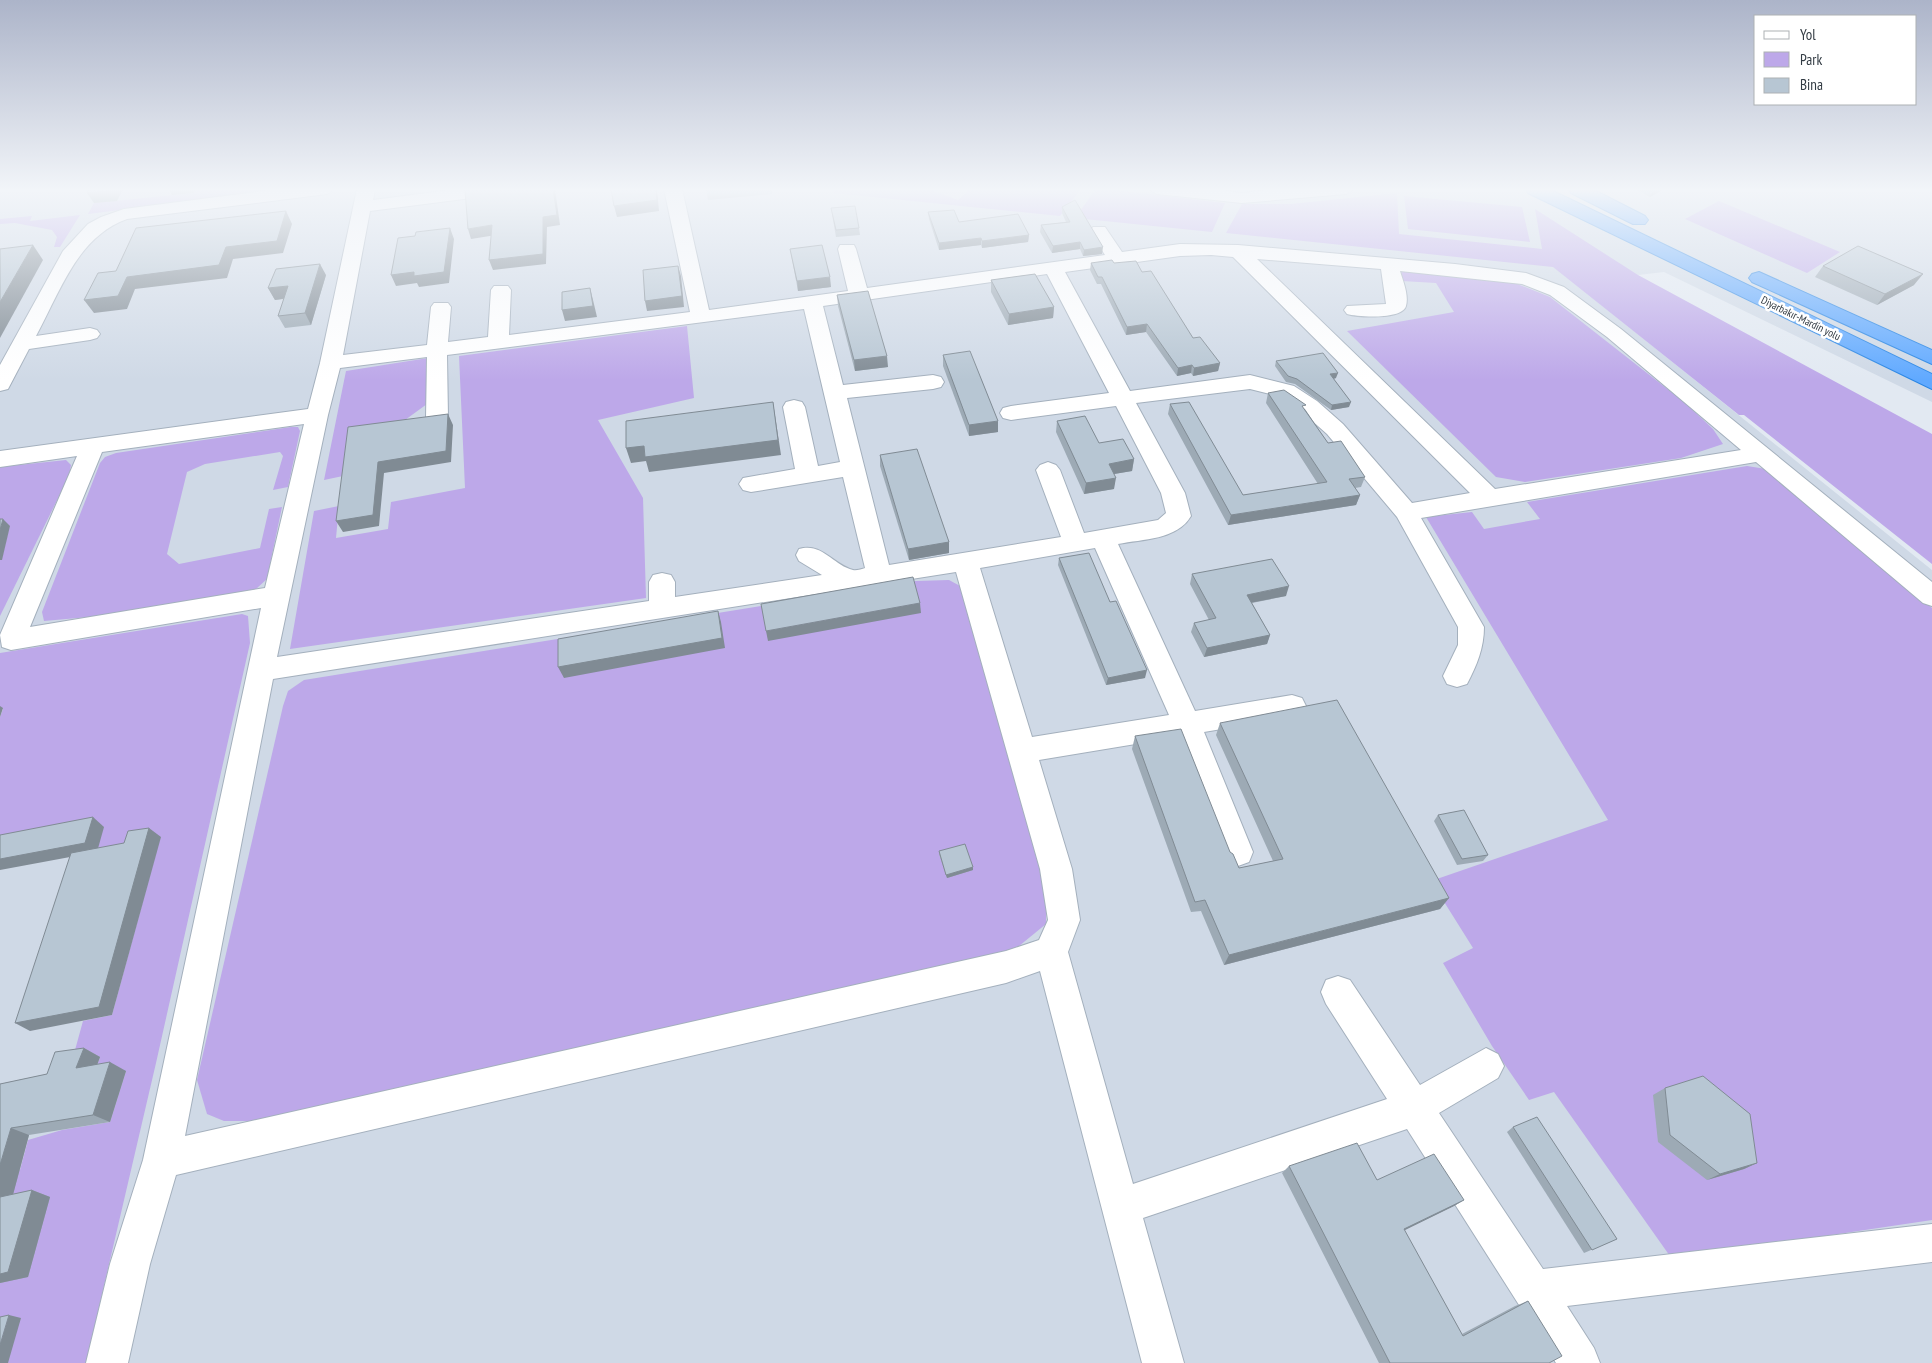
<svg xmlns="http://www.w3.org/2000/svg" width="1932" height="1363" font-family="'PT Sans Narrow',sans-serif">
<style>
.residential{fill:#cfd9e6}
.green{fill:#bda8e9}
.lines{fill:none;stroke-linecap:round;stroke-linejoin:round}
.minor-casing{stroke:#a4b0bd;stroke-width:2}
.highway-casing{stroke:#2a86e4;stroke-width:2}
.minor{fill:#fff;fill-rule:evenodd}
.highway{fill:#60a9ff;fill-rule:evenodd}
.wall{fill:#9daab5}
.shaded-wall{fill:#808b94}
.building{fill:#b7c6d3;stroke:#808b94}
.labels{text-anchor:middle;dominant-baseline:central;stroke-width:5;stroke-linejoin:round;paint-order:stroke}
.far-street-label{font-size:11px;fill:#323b43;stroke:#fff}
</style>
<rect width="100%" height="100%" fill="#e2e9f2"/>
<path class="residential" d="M0,189H1932V402L1664,272L1638,275L1554,267L1932,570V1363H0Z"/>
<g class="green">
<path d="M195,189H291L88,214L94,203L194,193Z"/>
<path d="M833,189H928L958,200L970,189H1081L1060,216L834,193Z"/>
<path d="M1096,189H1106L1225,203L1212,232L1075,218Z"/>
<path d="M1397,193L1399,234L1542,249L1535,209L1638,275L1932,434V564L1744,415H1739L1553,267L1226,233L1242,204H1291Z"/>
<path d="M1404,196L1522,207L1530,242L1408,229Z"/>
<path d="M1719,201L1840,252L1807,273L1685,219Z"/>
<path d="M80,215L60,247H54L57,237L52,230L15,223L0,224V219L32,216L30,221Z"/>
<path d="M1401,268L1515,283L1550,297L1684,402L1713,429L1723,444L1681,458L1525,482L1496,477L1347,331L1454,312L1436,283L1402,281Z"/>
<path d="M687,326L694,398L598,420L643,498L646,598L290,649L314,511L339,506L336,538L388,529L391,502L465,488L459,356Z"/>
<path d="M428,358L427,404L394,428L343,476L324,480L346,371Z"/>
<path d="M291,427H298L300,431L288,487L273,490L283,456L280,452L205,464L187,472L167,554L179,564L260,548L269,509L282,507L267,579L256,589L111,615L44,621L42,612L100,463L105,457L116,453Z"/>
<path d="M66,460L71,465L69,476L0,616V467Z"/>
<path d="M1747,466L1766,469L1782,480L1932,608V1220L1672,1259L1554,1092L1529,1100L1492,1046L1443,963L1473,948L1431,881L1608,820L1426,517L1472,512L1484,529L1540,519L1527,502Z"/>
<path d="M949,580L962,587L1041,871L1046,900V924L1013,951L259,1121H224L207,1114L197,1080L283,706L288,691L304,680L916,581Z"/>
<path d="M242,614L248,616L250,643L156,1063L86,1363H0V1175L20,1170L28,1140L62,1130L110,1122L126,1071L93,1076L100,1057L72,1061L83,1021L112,1015L160,838L89,853L0,846V717L3,709H0V653Z"/>
</g>
<g class="lines">
<g class="minor-casing">
<g id="minor">
<path d="M280,189H335L327,194L127,219C77,237 60,292 36,336L90,328L97,330L100,334L97,338L90,340L29,349L8,389L0,391V365L63,251L88,224L101,217L124,209Z"/>
<path d="M357,189H375L373,200L458,189H511L503,194L370,211L343,355L427,345L431,307L434,303H448L451,307L448,342L488,337L491,290L494,286H508L511,290L509,335L690,312L664,189H682L709,310L848,291L838,249L840,245H854L856,249L867,288L1105,255L1090,231L1093,227H1105L1122,252L1180,244L1238,245L1455,264L1526,273L1564,287L1621,329L1932,582V606L1923,603L1756,462L1421,518L1484,627C1484,648 1477,665 1467,684L1457,687L1447,684L1443,676L1458,645V627L1397,517L1327,434L1301,411L1278,396L1250,389L1136,403L1185,493L1191,516C1177,540 1143,539 1118,544L1195,711L1292,695L1302,698L1306,706L1302,714L1292,717L1204,732L1253,852L1249,862L1238,866L1227,862L1178,737L1039,760L1072,869L1080,920L1068,952L1133,1184L1387,1099L1326,1004L1321,992L1326,980L1338,976L1350,980L1420,1085L1486,1048L1498,1054L1504,1066L1498,1078L1439,1113L1543,1269L1932,1224V1262L1567,1306L1594,1348L1600,1363H1556L1407,1129L1143,1218L1184,1363H1142L1040,971L1006,983L176,1175L150,1264L128,1363H86L110,1264L143,1160L261,608L11,650L2,647L0,635L77,456L0,467V451L308,409L320,363ZM1211,255L1233,257L1470,493L1412,503L1343,424L1317,401L1294,386L1250,375L1130,391L1065,272L1180,256ZM1257,259L1381,269L1386,304L1347,306L1344,310L1347,314C1358,317 1402,320 1406,306C1409,295 1403,281 1400,271L1522,284L1550,295L1607,337L1741,450L1495,489ZM1047,274L1109,393L1011,406L1003,408L1000,413L1003,418L1011,420L1116,406L1161,493L1166,513L1158,520L1084,533L1060,470L1056,465L1048,462L1040,465L1036,470L1061,537L889,565L847,398L933,389L941,387L944,382L941,377L933,375L843,385L823,306ZM804,309L840,462L818,466L805,407L802,402L794,400L786,402L783,407L795,469L743,478L739,484L743,490L751,492L843,477L865,568C862,569 856,571 853,570C833,565 822,542 799,549L796,555L799,561L822,575L675,597V582L671,575L662,573L653,575L649,582V601L277,657L328,415L340,368L427,357L426,418L429,423L437,425L445,423L448,418L447,355ZM304,424L265,588L30,627L102,452ZM1095,548L1169,715L1032,737L980,568ZM956,572L1040,869L1048,920L1039,940L1006,951L185,1136L273,679Z"/>
<path d="M1149,189H1211L1242,193L1280,189H1354L1346,194L1242,203L1157,194Z"/>
</g>
</g>
<g class="highway-casing">
<g id="highway">
<path d="M1526,189H1549L1932,374V389L1528,193Z"/>
<path d="M1569,189H1592L1645,216L1648,220L1645,224H1633L1571,193Z"/>
<path d="M1759,272L1932,350V364L1752,282L1749,278L1752,274Z"/>
</g>
</g>
<use href="#minor" class="minor"/>
<use href="#highway" class="highway"/>
</g>
<g class="wall">
<path d="M706,189H772V194L708,200Z"/>
<path d="M1635,189H1664L1650,197Z"/>
<path d="M1062,207L1102,254L1083,256L1080,249L1052,253L1040,232L1041,225L1066,222L1062,213Z"/>
<path d="M831,208L859,228L860,235L836,237Z"/>
<path d="M928,212L959,222L1029,235L1028,242L982,248L981,245L939,250L929,219Z"/>
<path d="M790,249L831,287L798,291Z"/>
<path d="M1091,263H1114L1142,272L1193,338L1220,363L1218,371L1193,376L1191,373L1177,376L1146,332L1126,335L1101,284H1097L1090,270Z"/>
<path d="M1823,266L1914,285L1877,305L1815,277Z"/>
<path d="M326,275L311,325L285,328L278,316L284,299L275,300L268,288Z"/>
<path d="M991,280L1054,307L1053,318L1008,325L991,292Z"/>
<path d="M837,295L888,367L855,371L838,306Z"/>
<path d="M943,355L998,432L969,436L943,366Z"/>
<path d="M1276,361L1336,378L1334,379L1349,407L1331,410L1295,384L1286,382L1275,366Z"/>
<path d="M1268,393L1305,409L1328,443L1365,477L1361,487L1355,488L1360,495L1356,505L1228,525L1168,414L1170,404L1243,495L1318,484L1266,403Z"/>
<path d="M1057,421L1099,443L1134,459L1132,471L1114,474V489L1084,494L1056,432Z"/>
<path d="M880,455L949,542V553L909,560L880,466Z"/>
<path d="M1059,558L1110,602L1145,678L1106,685L1058,565Z"/>
<path d="M1192,574L1286,596L1252,603L1270,635L1267,644L1204,657L1191,632L1194,623L1209,620L1190,584Z"/>
<path d="M1220,723L1449,898L1440,909L1224,965L1201,911L1191,912L1132,749L1135,736L1230,852L1239,868L1273,861L1216,735Z"/>
<path d="M1438,815L1488,855L1483,861L1457,865L1434,821Z"/>
<path d="M939,851L973,870L947,878L939,854Z"/>
<path d="M84,1048L100,1057L97,1065L126,1071L110,1122L29,1135L13,1194L32,1190L50,1197L28,1277L0,1283V1084L47,1074Z"/>
<path d="M1665,1088L1757,1163L1744,1169L1707,1180L1658,1142L1653,1095Z"/>
<path d="M1513,1127L1617,1239L1584,1253L1507,1132Z"/>
<path d="M1289,1166L1377,1180L1464,1200L1454,1206L1404,1230L1462,1334L1515,1306L1528,1301L1549,1363H1379L1282,1173Z"/>
</g>
<g class="shaded-wall">
<path d="M111,189H123L117,201L94,203L87,193Z"/>
<path d="M169,189H195L194,193L172,195Z"/>
<path d="M553,189H555L560,225L547,227L546,264L493,270L489,260L543,217Z"/>
<path d="M656,189H657L659,211L617,217L614,206Z"/>
<path d="M1654,189H1664L1650,197Z"/>
<path d="M286,211L292,224L283,253L233,259L227,278L135,289L127,309L94,313L84,300L127,277L226,247Z"/>
<path d="M492,225L496,235L471,239L468,229Z"/>
<path d="M450,228L454,239L449,283L419,287L417,283L396,286L391,275Z"/>
<path d="M1029,235L1028,242L982,248V241Z"/>
<path d="M981,238V245L939,250V243Z"/>
<path d="M1080,242V249L1052,253L1053,246Z"/>
<path d="M33,245L43,260L0,338V302Z"/>
<path d="M1103,247L1102,254L1083,256L1084,250Z"/>
<path d="M320,264L326,275L311,325L305,313Z"/>
<path d="M678,266L681,276L684,307L647,311L645,301Z"/>
<path d="M1923,274L1914,285L1877,305L1885,294Z"/>
<path d="M830,277L831,287L798,291L797,281Z"/>
<path d="M288,286L294,297L275,300L268,288Z"/>
<path d="M590,288L593,300L597,317L565,321L562,310Z"/>
<path d="M1054,307L1053,318L1008,325L1009,314Z"/>
<path d="M1147,324L1146,332L1126,335L1127,327Z"/>
<path d="M887,356L888,367L855,371L854,360Z"/>
<path d="M1220,363L1218,371L1193,376L1194,368Z"/>
<path d="M1192,365L1191,373L1177,376L1178,368Z"/>
<path d="M1338,373L1336,378L1328,380L1330,374Z"/>
<path d="M773,402L781,455L649,472L646,461L631,463L626,448Z"/>
<path d="M1351,402L1349,407L1331,410L1332,405Z"/>
<path d="M448,414L453,425L451,462L384,473L379,526L343,532L336,521L378,462Z"/>
<path d="M998,421V432L969,436V425Z"/>
<path d="M1134,459L1132,471L1108,475L1109,464Z"/>
<path d="M1116,478L1114,489L1084,494L1086,483Z"/>
<path d="M1360,495L1356,505L1228,525L1231,515Z"/>
<path d="M3,519L10,526L2,560H0V530Z"/>
<path d="M949,542V553L909,560L908,549Z"/>
<path d="M1289,586L1286,596L1244,604L1247,595Z"/>
<path d="M920,603L921,613L768,641L766,631Z"/>
<path d="M718,611L721,622L725,648L564,678L558,667Z"/>
<path d="M1270,635L1267,644L1204,657L1207,648Z"/>
<path d="M1147,670L1145,678L1106,685L1108,678Z"/>
<path d="M0,706L3,708L0,717Z"/>
<path d="M93,817L104,827L97,852L0,870V859Z"/>
<path d="M149,828L161,837L112,1015L30,1031L15,1023Z"/>
<path d="M973,867V870L947,878L946,875Z"/>
<path d="M1449,898L1440,909L1224,965L1229,955Z"/>
<path d="M84,1048L100,1057L93,1076L76,1068Z"/>
<path d="M110,1062L126,1071L110,1122L93,1115Z"/>
<path d="M11,1128L29,1135L10,1206L0,1203V1165Z"/>
<path d="M1757,1163L1744,1169L1707,1180L1720,1174Z"/>
<path d="M32,1190L50,1197L28,1277L0,1283V1274Z"/>
<path d="M1464,1200L1454,1206L1395,1235L1404,1229Z"/>
<path d="M9,1315L21,1318L8,1363H0V1345Z"/>
</g>
<g class="building">
<path d="M89,189H111L110,191L87,193Z"/>
<path d="M471,189H553L557,215L543,217V254L489,260L492,225L468,229L465,190Z"/>
<path d="M611,189H656L657,200L614,206Z"/>
<path d="M1075,200L1103,247L1084,250L1080,242L1053,246L1041,225L1070,222L1062,207Z"/>
<path d="M855,206L859,228L836,230L831,208Z"/>
<path d="M954,210L959,222L1018,214L1029,235L982,241L981,238L939,243L928,212Z"/>
<path d="M286,211L277,241L226,247L219,265L127,277L118,296L84,300L98,273L116,271L136,228Z"/>
<path d="M450,228L444,272L414,276V272L391,275L398,238L415,236L416,232Z"/>
<path d="M33,245L0,302V249Z"/>
<path d="M822,245L830,277L797,281L790,249Z"/>
<path d="M1858,246L1923,274L1885,294L1823,266Z"/>
<path d="M1112,260L1114,263L1136,261L1142,272L1151,271L1193,338L1200,337L1220,363L1194,368L1192,365L1178,368L1147,324L1127,327L1102,277H1098L1091,263Z"/>
<path d="M320,264L305,313L278,316L288,286L268,288L276,269Z"/>
<path d="M678,266L682,296L645,301L643,270Z"/>
<path d="M1035,274L1054,307L1009,314L991,280Z"/>
<path d="M590,288L593,306L562,310V292Z"/>
<path d="M868,291L887,356L854,360L837,295Z"/>
<path d="M970,351L998,421L969,425L943,355Z"/>
<path d="M1323,353L1338,373L1330,374L1351,402L1332,405L1297,379L1288,376L1276,361Z"/>
<path d="M1284,390L1306,405L1302,406L1328,443L1341,441L1365,477L1349,479L1360,495L1231,515L1170,404L1189,402L1243,495L1327,482L1268,393Z"/>
<path d="M773,402L778,440L645,457L644,446L626,448V421Z"/>
<path d="M448,414L446,451L378,462L373,515L336,521L348,427Z"/>
<path d="M1085,416L1099,443L1123,439L1134,459L1109,464L1116,478L1086,483L1057,421Z"/>
<path d="M917,449L949,542L908,549L880,455Z"/>
<path d="M0,519H3L0,530Z"/>
<path d="M1089,553L1110,602L1116,601L1147,670L1108,678L1059,558Z"/>
<path d="M1272,559L1289,586L1247,595L1270,635L1207,648L1194,623L1216,618L1192,574Z"/>
<path d="M913,577L920,603L766,631L761,604Z"/>
<path d="M718,611L722,638L558,667V639Z"/>
<path d="M1337,700L1449,898L1229,955L1205,900L1195,902L1135,736L1181,729L1230,852L1233,854L1239,868L1283,859L1220,723Z"/>
<path d="M1464,810L1488,855L1462,859L1438,815Z"/>
<path d="M93,817L85,843L0,859V835Z"/>
<path d="M149,828L99,1007L15,1023L71,853L124,843L128,831Z"/>
<path d="M965,844L973,867L946,875L939,851Z"/>
<path d="M84,1048L76,1068L110,1062L93,1115L11,1128L0,1165V1084L47,1074L55,1052Z"/>
<path d="M1703,1076L1750,1114L1757,1163L1720,1174L1670,1135L1665,1088Z"/>
<path d="M1537,1117L1617,1239L1592,1250L1513,1127Z"/>
<path d="M1357,1143L1377,1180L1434,1154L1464,1200L1404,1229L1463,1336L1528,1301L1562,1356L1549,1363H1390L1289,1166Z"/>
<path d="M32,1190L8,1272L0,1274V1197Z"/>
<path d="M9,1315L0,1345V1317Z"/>
</g>
<linearGradient id="sky" x2="0" y2="1"><stop stop-color="#acb4c9"/><stop offset="0.5" stop-color="#f2f5f9"/><stop offset="1" stop-color="#f2f5f9" stop-opacity="0"/></linearGradient>
<rect width="1932" height="380" fill="url(#sky)"/>
<g class="labels">
<g class="far-street-label">
<text transform="translate(1801 318) rotate(26)">Diyarbakır-Mardin yolu</text>
</g>
</g>
<rect x="1754" y="15" width="162" height="90" fill="#ffffff" stroke="#adb1b4"/>
<rect x="1764" y="31" width="25" height="8" fill="#ffffff" stroke="#adb1b4"/>
<text x="1800" y="40" font-size="15" fill="#323b43">Yol</text>
<rect x="1764" y="52" width="25" height="15" fill="#bda8e9" stroke="#adb1b4"/>
<text x="1800" y="65" font-size="15" fill="#323b43">Park</text>
<rect x="1764" y="78" width="25" height="15" fill="#b7c6d3" stroke="#adb1b4"/>
<text x="1800" y="90" font-size="15" fill="#323b43">Bina</text>
</svg>
